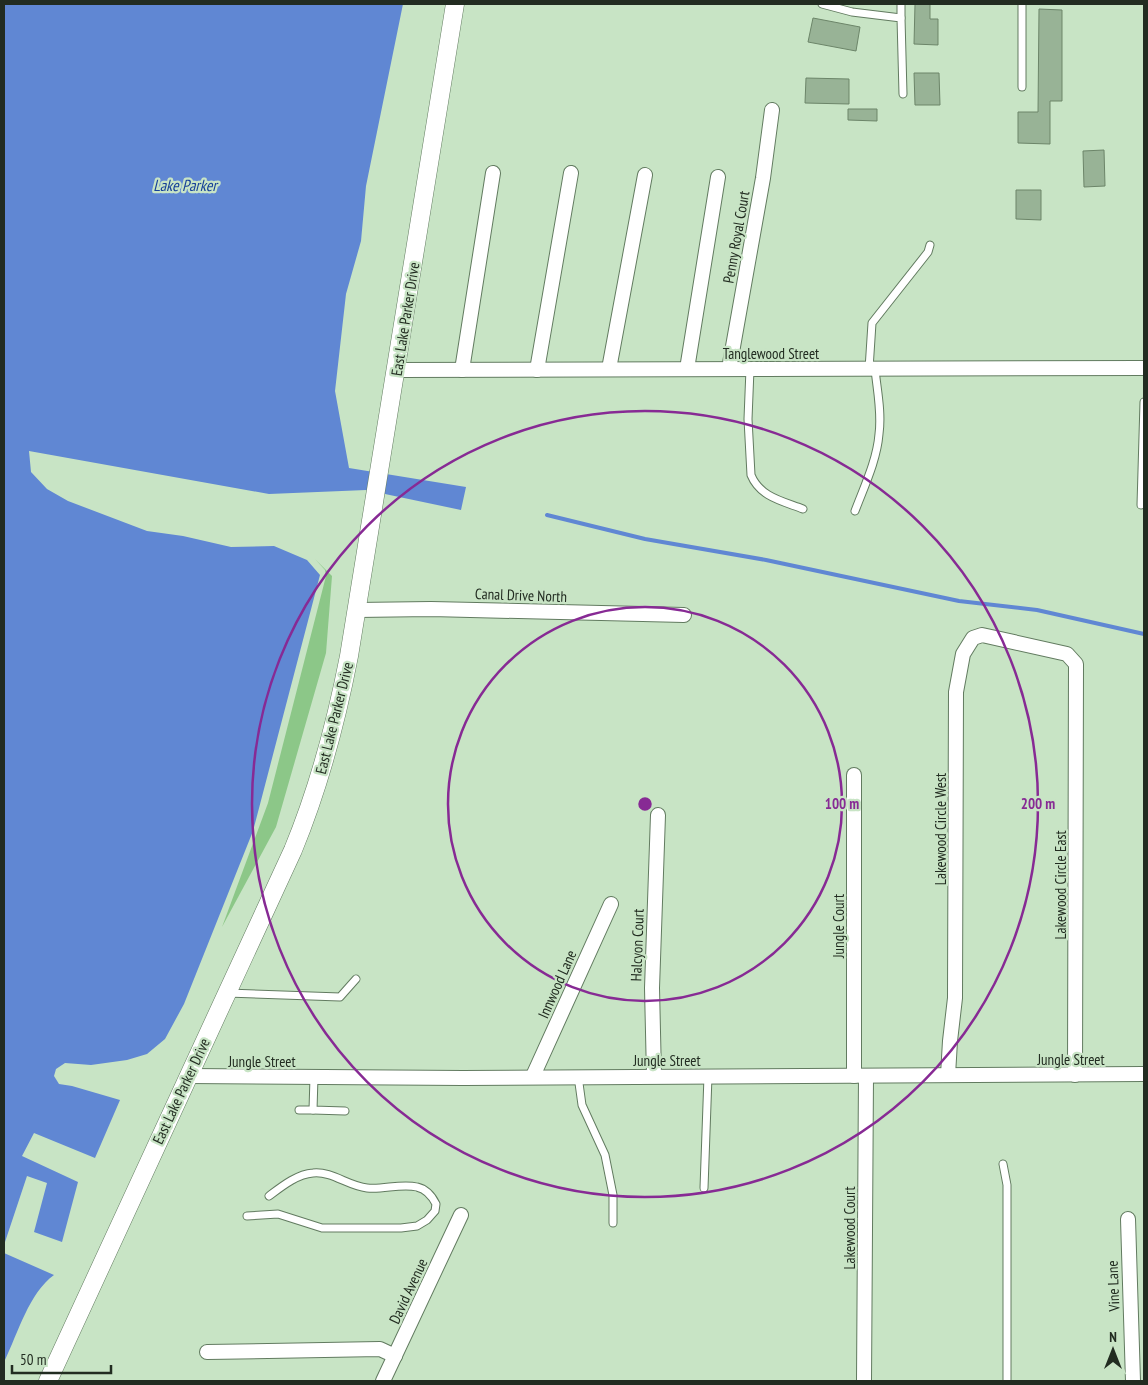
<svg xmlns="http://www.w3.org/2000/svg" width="1148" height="1385" font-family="'PT Sans Narrow',sans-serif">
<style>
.green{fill:#8cc788}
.water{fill:#6087d3}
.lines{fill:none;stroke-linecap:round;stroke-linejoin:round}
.stream{stroke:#6087d3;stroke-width:4}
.building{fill:#98b396;stroke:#6c8569}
.service-casing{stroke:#627b60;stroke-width:9}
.minor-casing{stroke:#627b60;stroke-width:16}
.tertiary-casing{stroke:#627b60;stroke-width:19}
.service{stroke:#fff;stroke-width:7}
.minor{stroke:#fff;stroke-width:14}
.tertiary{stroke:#fff;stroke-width:18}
.ring{fill:none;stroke:#872a94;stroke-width:2.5}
.labels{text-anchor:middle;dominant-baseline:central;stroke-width:4.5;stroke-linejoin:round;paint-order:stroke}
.street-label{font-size:15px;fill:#222c21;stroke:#c8e4c5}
.water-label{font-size:16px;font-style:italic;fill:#164098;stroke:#c8e4c5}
.centre{fill:#872a94;stroke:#c8e4c5;stroke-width:2.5}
.ring-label{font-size:15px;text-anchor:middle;font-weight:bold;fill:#872a94;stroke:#c8e4c5;stroke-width:4.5;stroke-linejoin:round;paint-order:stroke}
</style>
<rect width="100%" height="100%" fill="#c8e4c5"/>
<path class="green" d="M315,559L332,576L326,653L276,827L222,927L268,803L326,576L325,570Z"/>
<g class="water">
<path d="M4,4H403L366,186L361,241L346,294L335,391L349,468L466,487L461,510L366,490L269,494L29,451L31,472L47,489L68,501L147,531L183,536L231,547L274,546L307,560L320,575L253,831L184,1004L165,1039L147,1054L127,1060L91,1065L65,1063L56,1069L54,1076L59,1084L72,1086L120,1100L95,1158L34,1133L22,1156L78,1182L62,1242L34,1232L47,1183L27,1176L4,1245Z"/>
<path d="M4,1253L54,1275C29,1293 18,1333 5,1360L4,1370Z"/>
</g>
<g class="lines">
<path class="stream" d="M547,515L645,539L766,560L959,601L1037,610L1144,634"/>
</g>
<g class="building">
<path d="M915,4H930V19H938V45L914,44Z"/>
<path d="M1039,9L1062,10V101H1050V144L1018,143V112H1038Z"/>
<path d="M813,18L860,27L856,51L808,42Z"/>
<path d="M914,73H939L940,105H915Z"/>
<path d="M806,78L849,79V104L805,103Z"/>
<path d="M848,109H877V121L848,120Z"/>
<path d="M1104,150L1105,186L1084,187L1083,151Z"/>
<path d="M1016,190H1041V220L1016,219Z"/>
</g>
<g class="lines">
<g class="service-casing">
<g id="service">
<path d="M822,4L852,12L901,18L903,94"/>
<path d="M1022,4V87"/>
<path d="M901,18V4"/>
<path d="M750,369L748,419L751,475C760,497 782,501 803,509"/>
<path d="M869,369L872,323L928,252L930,245"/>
<path d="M1141,505L1144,402"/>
<path d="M855,511C864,487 877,460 879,434C882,412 877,390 875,369"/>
<path d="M227,993L340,997L356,979"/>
<path d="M578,1076L582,1105L605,1155L613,1195V1223"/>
<path d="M314,1077L313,1110L345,1111"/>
<path d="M299,1110H313"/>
<path d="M1003,1164L1007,1185V1381"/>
<path d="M704,1188L708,1076"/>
<path d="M247,1216L278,1214L322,1228H401L417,1226L427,1220L435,1211L436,1204C432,1196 426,1189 417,1187C401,1183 383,1190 367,1188C348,1186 332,1171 313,1173C297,1174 281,1187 269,1196"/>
</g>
</g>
<g class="minor-casing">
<g id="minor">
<path d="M609,369L645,175"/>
<path d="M687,369L718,177"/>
<path d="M729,369L763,178L772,110"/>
<path d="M397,370L1144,368"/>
<path d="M462,370L493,173"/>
<path d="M537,370L571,173"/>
<path d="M357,610L431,609L684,615"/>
<path d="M854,775V1076"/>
<path d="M948,1075L950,1041L955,998L956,692L963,654L973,638L982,635L1067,654L1076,664L1075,1075"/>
<path d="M189,1076L463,1078L1144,1074"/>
<path d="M533,1076L611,904"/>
<path d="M654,1076L652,988L658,815"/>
<path d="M1128,1219L1133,1381"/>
<path d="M207,1352L380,1349L395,1356"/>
<path d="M383,1381L461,1215"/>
<path d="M864,1381L866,1076"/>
</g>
</g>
<g class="tertiary-casing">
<path id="tertiary" d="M48,1381L293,850C319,787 336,723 349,656L455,4"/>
</g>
<use href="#service" class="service"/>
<use href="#minor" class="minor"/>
<use href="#tertiary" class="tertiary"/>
</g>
<g class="ring">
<circle cx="645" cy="804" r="197"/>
<circle cx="645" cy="804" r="393"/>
</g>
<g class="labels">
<g class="street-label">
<text transform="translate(736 237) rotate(-80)">Penny Royal Court</text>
<text transform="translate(405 319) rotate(-81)">East Lake Parker Drive</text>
<text x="771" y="353">Tanglewood Street</text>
<text transform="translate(521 595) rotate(2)">Canal Drive North</text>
<text transform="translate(334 718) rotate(-76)">East Lake Parker Drive</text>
<text transform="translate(940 829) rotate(-90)">Lakewood Circle West</text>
<text transform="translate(1060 885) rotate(-90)">Lakewood Circle East</text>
<text transform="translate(838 926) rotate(-90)">Jungle Court</text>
<text transform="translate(637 945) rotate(-88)">Halcyon Court</text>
<text transform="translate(557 984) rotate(-66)">Innwood Lane</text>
<text x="1071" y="1059">Jungle Street</text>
<text x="667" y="1060">Jungle Street</text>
<text x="262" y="1061">Jungle Street</text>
<text transform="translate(181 1091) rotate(-65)">East Lake Parker Drive</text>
<text transform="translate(849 1228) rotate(-90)">Lakewood Court</text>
<text transform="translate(1113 1286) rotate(-92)">Vine Lane</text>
<text transform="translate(408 1291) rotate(-65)">David Avenue</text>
</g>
<g class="water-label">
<text x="185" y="185">Lake Parker</text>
</g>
</g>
<circle cx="645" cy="804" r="8" class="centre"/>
<g class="ring-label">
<text x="842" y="809">100 m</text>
<text x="1038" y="809">200 m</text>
</g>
<rect width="1148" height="1385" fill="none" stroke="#222c21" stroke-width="10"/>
<g transform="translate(1113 1350)" stroke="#c8e4c5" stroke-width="4" paint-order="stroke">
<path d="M0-4L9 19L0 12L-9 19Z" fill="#222c21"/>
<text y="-8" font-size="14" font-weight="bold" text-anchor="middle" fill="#222c21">N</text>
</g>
<path d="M12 1365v8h99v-8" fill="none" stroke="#222c21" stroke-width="2.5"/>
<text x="20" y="1365" font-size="15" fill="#222c21" stroke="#c8e4c5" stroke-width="4" paint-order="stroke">50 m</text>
</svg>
